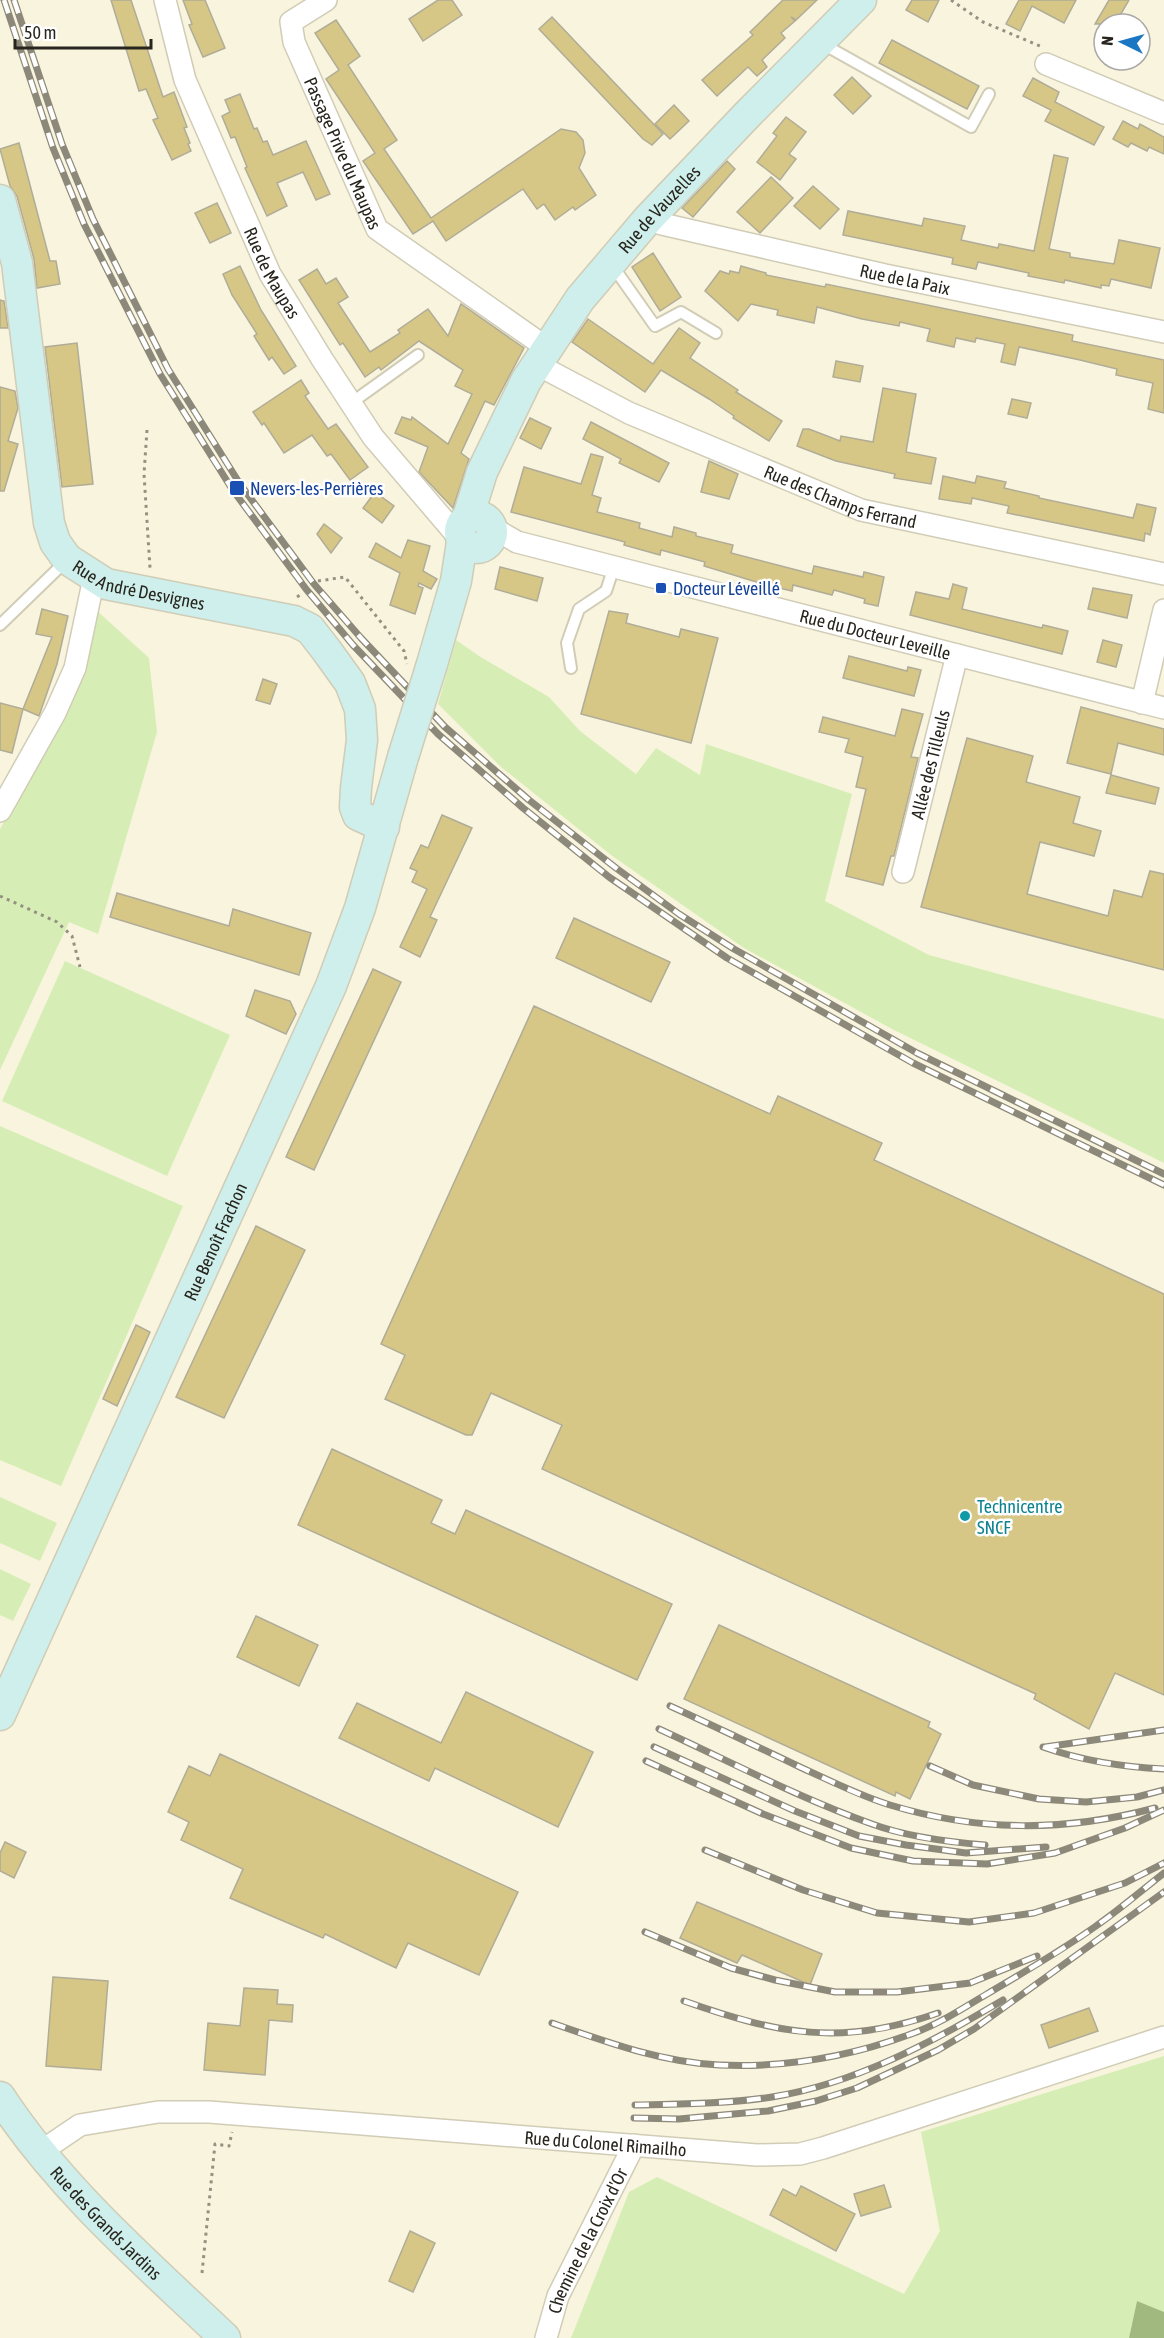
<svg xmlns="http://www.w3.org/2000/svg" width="1164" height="2338" font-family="'Asap Condensed',sans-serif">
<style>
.green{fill:#d6eeb5}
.forest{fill:#a1b97e}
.building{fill:#d6c786;stroke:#b0ac97;stroke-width:1.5}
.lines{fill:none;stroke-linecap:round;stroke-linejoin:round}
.lane-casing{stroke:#d0ccb6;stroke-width:14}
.street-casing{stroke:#d0ccb6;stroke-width:24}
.secondary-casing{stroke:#d0ccb6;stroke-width:33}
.path{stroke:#959182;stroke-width:3;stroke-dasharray:3 4.5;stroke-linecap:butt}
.lane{stroke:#fff;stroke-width:10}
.street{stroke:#fff;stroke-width:21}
.secondary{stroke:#ceefeb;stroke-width:30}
.rail-casing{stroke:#8d897a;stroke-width:7}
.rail{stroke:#fff;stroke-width:4.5;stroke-dasharray:14;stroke-linecap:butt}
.secondary-bridge-casing{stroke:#d0ccb6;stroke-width:33;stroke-linecap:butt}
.secondary-bridge{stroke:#ceefeb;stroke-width:30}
.transit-dot{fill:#1a4fb4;stroke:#fff;stroke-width:2}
.culture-dot{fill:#0f9aa8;stroke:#fff;stroke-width:2}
.labels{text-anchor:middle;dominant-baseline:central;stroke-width:5;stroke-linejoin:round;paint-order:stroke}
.street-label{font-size:18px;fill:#27251d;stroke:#fff}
.transit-label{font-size:18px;fill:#164399;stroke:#fff;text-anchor:start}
.culture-label{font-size:18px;fill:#0d838f;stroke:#fff;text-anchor:start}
</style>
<rect width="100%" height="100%" fill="#f9f4de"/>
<g class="green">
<path d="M95,609L149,658L157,732L98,934L69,922L0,1070V829L69,709Z"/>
<path d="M456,640L479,656L549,697L580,731L636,774L656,748L700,775L706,744L852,794L825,901L929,955L1164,1019V1163L892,1029L744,948L611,855L501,767L438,704Z"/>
<path d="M65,961L230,1035L167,1176L2,1101Z"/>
<path d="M0,1126L183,1206L61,1486L0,1460Z"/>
<path d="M0,1497L57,1523L40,1561L0,1543Z"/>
<path d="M0,1569L31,1584L13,1621L0,1615Z"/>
<path d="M1164,2056V2312L1137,2301L1129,2338H571L629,2192L657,2177L904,2294L940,2231L921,2132Z"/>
</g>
<path class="forest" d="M1137,2301L1164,2312V2338H1129Z"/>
<g class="building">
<path d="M111,0H131L163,97L174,92L187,127L184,128L190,143L188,144L191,151L172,160L153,120L158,118L146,89L139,91Z"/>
<path d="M183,0H205L225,48L203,57L189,25L192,24Z"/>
<path d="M438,0H452L462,15L423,41L409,19Z"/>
<path d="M783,0H817L796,20L791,17L795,21L781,33L785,38L762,60L767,67L757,76L748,67L717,96L702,80L753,35L750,32Z"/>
<path d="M912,0H939L928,22L906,10Z"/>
<path d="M1019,0H1076L1064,23L1032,6L1020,31L1006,24Z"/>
<path d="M1109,0H1129L1115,24H1095Z"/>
<path d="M552,17L663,134L652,145L643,139L539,29Z"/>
<path d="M336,20L360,56L348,65L397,140L384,149L431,218L561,129L576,132L583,140L585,153L579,168L596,195L575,210L573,207L555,220L544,204L537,209L523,189L446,241L433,221L413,234L363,161L375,153L326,79L339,70L315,33Z"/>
<path d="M892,40L979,86L967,109L879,63Z"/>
<path d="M852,77L871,96L853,114L834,95Z"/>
<path d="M1033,78L1059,92L1055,102L1104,127L1094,145L1045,121L1051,110L1023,96Z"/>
<path d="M240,94L254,129L257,128L263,142L267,141L273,155L306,141L330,194L316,200L303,172L277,183L287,206L267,216L245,168L247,167L235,137L231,138L222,116L230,112L225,100Z"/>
<path d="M674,105L689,121L670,139L655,124Z"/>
<path d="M786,117L806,132L789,154L796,159L780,180L757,162L777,136L773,133Z"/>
<path d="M1123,121L1138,129L1140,124L1164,137V154L1149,147L1147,151L1131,143L1128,147L1113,139Z"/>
<path d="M19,143L50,261H56L60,284L37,288L34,259L17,196L10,186L0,149Z"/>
<path d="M1054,155L1068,158L1049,249L1070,253V257L1114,264L1119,240L1160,248L1151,288L1111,279L1109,286L1101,285V288L1065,280L1064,283L1028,276L1029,273L978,262L976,269L952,264L953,258L843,235L848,211L922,226L924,218L965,226L961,240L998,248L999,244L1034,251Z"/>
<path d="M727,161L735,169L693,217L682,208Z"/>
<path d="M771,177L793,198L760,233L737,212Z"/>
<path d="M813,186L839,209L820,229L794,206Z"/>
<path d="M217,203L231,233L210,243L195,213Z"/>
<path d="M653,253L681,297L660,311L632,267Z"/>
<path d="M240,266L261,310L296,366L284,374L272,357L269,360L254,336L257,334L232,295L223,274Z"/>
<path d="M741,266L766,273V275L825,287L826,284L1073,335L1072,341L1164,360V413L1148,409L1153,383L1116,375L1117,369L1080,360L1019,347L1015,365L1001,362L1005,344L976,338L975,342L956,338L954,347L927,341L930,329L900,322L899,326L862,319L817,307L814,323L777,315L778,310L751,304L738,321L705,291L720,271L729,274L730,271L739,273Z"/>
<path d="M317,269L326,284L336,278L348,297L338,303L370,352L400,333L398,330L428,309L448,336L461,304L524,348L494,405L485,401L461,453L469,459L453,508L419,472L428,447L395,433L402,417L411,420L412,417L448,444L472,394L455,386L463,370L419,341L381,370L379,367L365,377L343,343L340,345L299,280Z"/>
<path d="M0,300L4,301L8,328H0Z"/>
<path d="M588,319L653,364L679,328L700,343L690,358L738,390L736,392L782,421L769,441L733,418L734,416L709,399L661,370L645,392L572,342Z"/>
<path d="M77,343L93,484L62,487L45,347Z"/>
<path d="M836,361L863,366L860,382L833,377Z"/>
<path d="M301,380L309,393L305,396L328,429L336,424L368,467L350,480L331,454L327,456L312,435L284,453L264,423L262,425L253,412Z"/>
<path d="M0,387L15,391L18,408L8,441L18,444L4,491H0Z"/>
<path d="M883,388L916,394L906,452L936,458L931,484L894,478L895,474L836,461L797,446L803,429H809L840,441L841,436L873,442Z"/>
<path d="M1012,399L1031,403L1027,418L1008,414Z"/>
<path d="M530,418L551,428L541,449L520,438Z"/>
<path d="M591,422L669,463L659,482L619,463L621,459L583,439Z"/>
<path d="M591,454L603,457L592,495L601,498L597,512L640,523L639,528L672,537L674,527L696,533V536L733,545L731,553L812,574L814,566L863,577L864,572L884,577L878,606L864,603L865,599L834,590L832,595L793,585L792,591L763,584L704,566L705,562L661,550L660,555L624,545L625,542L511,512L524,467L581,484Z"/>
<path d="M709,461L738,474L729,499L701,492Z"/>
<path d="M943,476L975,483L977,476L1006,482L1004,488L1039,496V498L1133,518L1137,504L1156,508L1150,535L1145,533L1144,541L1007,513L1009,506L972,498L971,504L939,499Z"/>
<path d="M375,492L394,506L382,523L363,508Z"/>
<path d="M324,524L342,538L331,553L317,534Z"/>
<path d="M408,540L430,546L423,571L437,579L431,589L419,583L418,586L423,588L415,614L390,605L400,573L369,557L376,543L401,558Z"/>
<path d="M500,567L543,578L537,601L495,589Z"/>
<path d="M953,584L967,588L962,609L1042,628L1043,625L1068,631L1062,654L910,615L916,592L949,599Z"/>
<path d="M1093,588L1132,595L1127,618L1088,609Z"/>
<path d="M42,609L68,616L57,664L39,716L23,709L52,637L36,634Z"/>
<path d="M609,611L628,614L626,623L679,637L681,629L718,638L691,743L581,714Z"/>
<path d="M1103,640L1122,645L1116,667L1097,662Z"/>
<path d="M849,656L907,671L908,667L921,670L914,696L843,678Z"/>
<path d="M263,679L277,684L270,704L256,700Z"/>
<path d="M0,703L23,709L12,753L0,750Z"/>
<path d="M1081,707L1164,729V755L1118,743L1111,774L1067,763Z"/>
<path d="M902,709L923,714L911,757L918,758L894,856H891L883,885L846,876L866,789L856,787L863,757L845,752L849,739L819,732L823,717L895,736Z"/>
<path d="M967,738L1033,756L1026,782L1080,797L1073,823L1101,831L1094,856L1040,842L1027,894L1108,916L1114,890L1142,897L1150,871L1164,874V970L921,907Z"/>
<path d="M1111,775L1159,788L1155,804L1106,793Z"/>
<path d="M442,815L472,828L430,917L437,920L420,957L400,947L427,889L412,882L417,871L410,868L421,845L428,848Z"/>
<path d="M117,893L229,926L233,909L311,933L299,975L110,917Z"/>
<path d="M574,918L670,962L651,1002L556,958Z"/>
<path d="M373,969L401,982L314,1170L286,1157Z"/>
<path d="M255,990L290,1001L296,1014L286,1034L246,1016Z"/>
<path d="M534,1006L770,1114L778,1096L882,1143L874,1160L1164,1294V1695L1115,1673L1089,1729L1034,1699L1036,1694L542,1469L562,1425L491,1393L472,1435H466L385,1399L405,1355L381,1344Z"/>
<path d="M256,1226L305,1250L224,1418L176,1397Z"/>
<path d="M136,1325L150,1332L117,1406L103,1399Z"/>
<path d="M332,1449L442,1500L431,1523L455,1534L466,1510L672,1604L637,1680L298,1525Z"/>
<path d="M256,1616L318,1645L299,1686L237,1657Z"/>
<path d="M719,1625L930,1722L928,1727L941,1734L910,1799L896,1792L895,1796L684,1699Z"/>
<path d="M466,1692L593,1752L558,1827L435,1768L429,1781L339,1738L357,1703L441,1743Z"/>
<path d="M220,1754L518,1892L479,1975L408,1943L396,1968L325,1934L323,1938L230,1898L243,1869L181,1840L189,1822L168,1812L189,1766L210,1776Z"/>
<path d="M5,1842L26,1852L14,1878L0,1871V1853Z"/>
<path d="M697,1902L822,1954L810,1985L742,1955L737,1963L680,1938Z"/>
<path d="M53,1977L108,1981L101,2070L46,2066Z"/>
<path d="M244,1988L278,1990L277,2004L293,2005L292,2022L269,2020L265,2075L204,2070L208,2023L240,2026Z"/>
<path d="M1089,2008L1098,2031L1049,2048L1041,2025Z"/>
<path d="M884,2185L891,2207L861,2216L854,2194Z"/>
<path d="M801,2186L855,2214L836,2251L770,2215L783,2189L796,2196Z"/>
<path d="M410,2231L435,2243L413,2292L389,2281Z"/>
</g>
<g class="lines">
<g class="lane-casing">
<g id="lane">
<path d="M821,43L971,127L989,94"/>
<path d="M612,265L655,326L681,312L716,333"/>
<path d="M351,403L418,355"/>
<path d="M0,625L67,560"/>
<path d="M571,668L567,643L579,609L606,591L614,567"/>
</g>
</g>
<g class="street-casing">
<g id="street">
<path id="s1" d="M165,0L185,80L270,274L322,359L373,437L460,539"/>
<path id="s2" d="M326,0L291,22L294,42L377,229L547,348"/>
<path d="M1046,64L1164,113"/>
<path id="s3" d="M648,219L662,224L885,275L1164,332"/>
<path id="s4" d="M536,364L629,413L861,510L1164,574"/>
<path id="s5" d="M491,527L517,542L1164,708"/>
<path d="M1142,703L1164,610"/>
<path d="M0,811L55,713L75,668L94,578"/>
<path id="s6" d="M903,872L957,655"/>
<path id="s7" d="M40,2152L80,2125L158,2112H209L757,2155L800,2154L823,2148L1164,2037"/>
<path id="s8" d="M546,2338L558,2296L634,2145"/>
</g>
</g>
<g class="secondary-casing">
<g id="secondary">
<path id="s9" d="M0,200L17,263L49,523L55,542L67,559L106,584L294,621L310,629L327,651L350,683L360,709L362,740L356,788L355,807L358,815L384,827"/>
<circle cx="476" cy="532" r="16"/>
<path id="s10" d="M468,517L482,472L526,381L580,299L648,219L747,115L861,0"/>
<path d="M432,664L456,581L462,542"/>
<path id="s11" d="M0,1715L331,986L360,908L403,757"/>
<path id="s12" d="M0,2097C61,2190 145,2262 225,2338"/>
</g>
</g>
<g class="path">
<path d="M951,0L983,22L1040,46"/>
<path d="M147,430L144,474L150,568"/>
<path d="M318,581L345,577L404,651L407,664"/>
<path d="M297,597L303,593"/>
<path d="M0,896L57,922L72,936L80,967"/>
<path d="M202,2273L215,2144L229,2146L232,2132"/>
</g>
<use href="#lane" class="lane"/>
<use href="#street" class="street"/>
<use href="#secondary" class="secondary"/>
<g class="rail-casing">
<g id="rail">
<path d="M4,0L53,148L84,224L160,374L232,489L306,589L353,645L438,734L523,808L609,877L727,958L913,1063L1164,1185"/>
<path d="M14,0L62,144L93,219L168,369L240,484L314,584L361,638L445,727L529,800L616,868L679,914L734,949L917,1053L1164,1174"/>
<path d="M670,1706C714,1726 758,1747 802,1768C831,1781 860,1796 890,1805C979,1832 1065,1832 1155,1808"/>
<path d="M659,1729C729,1761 799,1798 872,1824C907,1837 948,1842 985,1845"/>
<path d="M654,1747L795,1811L859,1836L906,1845L966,1853L1046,1847"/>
<path d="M1043,1747C1083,1761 1122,1767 1164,1769"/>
<path d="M1045,1747L1164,1730"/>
<path d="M646,1761L763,1814L851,1848L913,1861L987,1864L1055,1853L1125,1828L1164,1810"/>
<path d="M930,1766L973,1785L1039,1799L1086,1802L1137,1797L1164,1790"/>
<path d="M705,1850L803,1890L877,1913L969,1922L1034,1913L1125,1883L1164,1863"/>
<path d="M645,1932L731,1968L775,1980L835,1992H897L970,1983L1037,1956"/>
<path d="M684,2001C778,2034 841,2047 938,2013"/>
<path d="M552,2023C606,2042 661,2062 719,2065C785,2068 849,2057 911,2034C938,2025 963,2008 987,1994C1024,1972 1061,1951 1096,1926C1119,1910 1141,1891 1164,1873"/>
<path d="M635,2105C680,2104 726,2104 772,2097C854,2084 933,2042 1003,2000"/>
<path d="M634,2118L679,2119L768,2111L816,2101L857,2088L938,2050L974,2029L1164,1892"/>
</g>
</g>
<use href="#rail" class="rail"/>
<g class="secondary-bridge-casing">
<path id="secondary-bridge" d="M403,757L432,664"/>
</g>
<use href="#secondary-bridge" class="secondary-bridge"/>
</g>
<g class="transit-dot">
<rect x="229" y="480" width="16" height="16" rx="3"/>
<rect x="655" y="582" width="12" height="12" rx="3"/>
</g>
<circle class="culture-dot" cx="965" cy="1516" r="6"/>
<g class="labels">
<g class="street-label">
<text stroke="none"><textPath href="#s2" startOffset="183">Passage Prive du Maupas</textPath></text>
<text stroke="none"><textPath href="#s10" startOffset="366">Rue de Vauzelles</textPath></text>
<text stroke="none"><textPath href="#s1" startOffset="294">Rue de Maupas</textPath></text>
<text stroke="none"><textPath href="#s3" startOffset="264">Rue de la Paix</textPath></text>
<text stroke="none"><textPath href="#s4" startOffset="333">Rue des Champs Ferrand</textPath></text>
<text stroke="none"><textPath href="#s9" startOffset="446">Rue André Desvignes</textPath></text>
<text stroke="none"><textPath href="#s5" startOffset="400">Rue du Docteur Leveille</textPath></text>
<text stroke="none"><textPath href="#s6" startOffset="111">Allée des Tilleuls</textPath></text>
<text stroke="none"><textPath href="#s11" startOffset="520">Rue Benoît Frachon</textPath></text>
<text stroke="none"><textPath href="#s7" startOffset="576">Rue du Colonel Rimailho</textPath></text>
<text stroke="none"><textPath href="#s12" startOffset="165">Rue des Grands Jardins</textPath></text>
<text stroke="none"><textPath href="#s8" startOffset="106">Chemine de la Croix d'Or</textPath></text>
</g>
<g class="transit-label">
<text x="250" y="488">Nevers-les-Perrières</text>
<text x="673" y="588">Docteur Léveillé</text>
</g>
<g class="culture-label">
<text x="977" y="1506">Technicentre<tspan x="977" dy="21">SNCF</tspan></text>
</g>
</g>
<g transform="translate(1122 42) rotate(275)"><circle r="28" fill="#ffffff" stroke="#a9a8a5" stroke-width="1.5"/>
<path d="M0-4.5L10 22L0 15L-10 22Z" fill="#1b76c3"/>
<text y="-9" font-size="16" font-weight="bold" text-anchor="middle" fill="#27251d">N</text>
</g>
<path d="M15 39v9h136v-9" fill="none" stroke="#27251d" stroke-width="3"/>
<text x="24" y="39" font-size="18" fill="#27251d" stroke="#ffffff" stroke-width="4.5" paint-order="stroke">50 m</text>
</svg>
